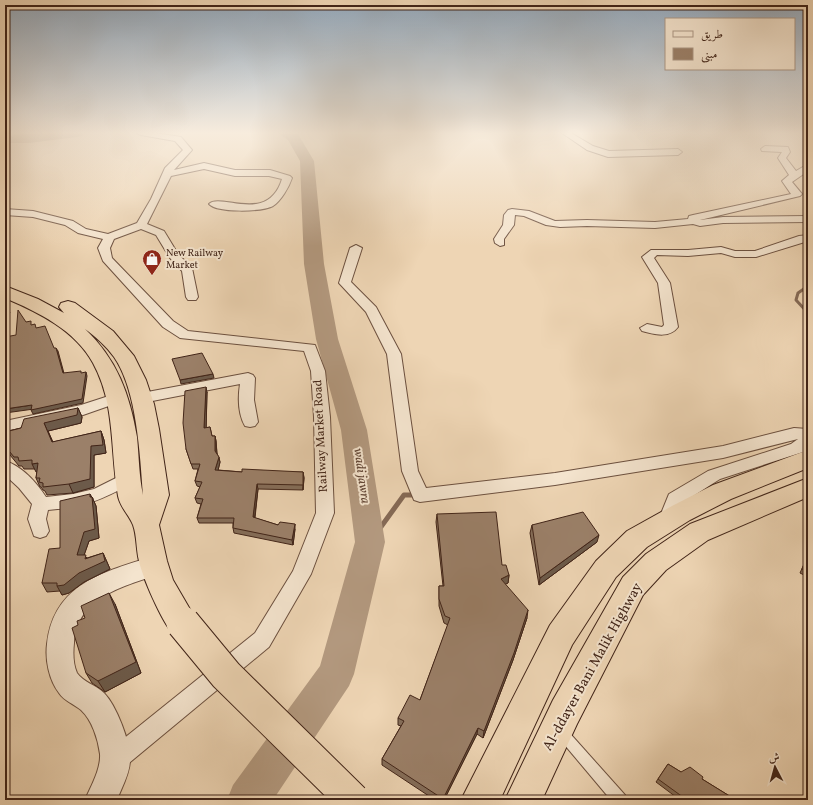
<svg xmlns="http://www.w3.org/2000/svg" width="813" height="805" font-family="Vollkorn,Amiri,serif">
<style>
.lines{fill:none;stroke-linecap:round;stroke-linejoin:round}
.stream-far1{stroke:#856a56;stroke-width:3}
.stream{stroke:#856a56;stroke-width:5}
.river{fill:#b3997f;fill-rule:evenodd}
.service-casing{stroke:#6c503f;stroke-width:2}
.minor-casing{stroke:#6c503f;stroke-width:2}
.tertiary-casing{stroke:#6c503f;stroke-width:2}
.trunk-casing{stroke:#412418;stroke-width:2}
.service{fill:#f4e4ce;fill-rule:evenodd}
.minor{fill:#f4e4ce;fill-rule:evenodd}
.tertiary{fill:#f4e4ce;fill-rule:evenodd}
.trunk{fill:#eed5b4;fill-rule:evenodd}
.trunk-bridge-casing{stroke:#412418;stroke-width:35;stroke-linecap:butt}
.trunk-bridge{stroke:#eed5b4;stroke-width:33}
.wall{fill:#856e5a;stroke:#412418}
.shaded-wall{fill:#6c5a4a;stroke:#412418}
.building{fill:#9b8069;stroke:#412418}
.labels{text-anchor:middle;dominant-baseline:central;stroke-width:4;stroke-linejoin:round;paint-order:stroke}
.far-poi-label{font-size:10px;fill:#412418;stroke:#f4e4ce;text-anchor:start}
.street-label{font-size:12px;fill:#412418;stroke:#f4e4ce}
.water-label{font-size:13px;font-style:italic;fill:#634737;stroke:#f4e4ce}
.near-street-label{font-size:14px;fill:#412418;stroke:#f4e4ce}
</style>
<rect width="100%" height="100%" fill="#eed5b4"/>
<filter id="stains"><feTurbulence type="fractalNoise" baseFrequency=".005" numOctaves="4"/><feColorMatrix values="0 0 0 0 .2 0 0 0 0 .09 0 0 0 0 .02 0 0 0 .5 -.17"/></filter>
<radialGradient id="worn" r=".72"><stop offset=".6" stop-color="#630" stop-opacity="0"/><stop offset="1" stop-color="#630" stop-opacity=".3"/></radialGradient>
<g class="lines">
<path class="stream-far1" d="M808,286L798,293L796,300L808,313"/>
<path class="stream" d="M370,542L404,495H416"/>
<g class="river">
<path d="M45,133H84L82,136L77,137L29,143H5V135Z"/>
<path d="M278,133L298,134L314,161L324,264L338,339L367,430L385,542L354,674L349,686L273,800H227L233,785L320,666L355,542L341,430L316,339L304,264L300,161L288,140Z"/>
</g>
<g class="service-casing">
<path id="service" d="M562,727L566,729L625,795L627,800H611L558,737L556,733L558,729Z"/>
</g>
<g class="minor-casing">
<g id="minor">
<path d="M137,133H155L181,137L192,150L174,170L204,163L235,170H270L290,176L292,178C289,187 281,201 273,206C262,212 217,213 209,204C220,192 268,225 282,179L269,176H235L204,169L171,176L147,224L164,231L178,254L192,268L198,297L196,300H188L186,297L182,271L170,258L156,235L141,229L114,239L110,248L112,258L173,321L188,331L315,345L325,371L330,417L334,513L311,574L269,647L123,768L115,772L107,768L103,760L107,752L255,633L293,571L316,513L314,417L311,371L304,351L180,338L163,327L103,261L98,248L103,239L78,233L65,225L33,217L5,215V209L33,211L73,221L86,229L108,234L137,223L151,199L165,168L183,150L175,141L141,135Z"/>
<path d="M562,133H571L593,146L609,151L678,149L682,152L678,155L608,157L587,150Z"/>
<path d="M765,146L788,147L790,152L786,158L796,171L808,164V171L792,182L802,194L800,196L700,220L723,217L808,216V222L723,223L700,226L693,224L655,228L587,226L560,227L546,225L524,216L515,215L514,225L504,239V245L500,246L495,243L494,239L503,225L504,215L508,210L512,209L529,211L555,221L587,220L655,222L688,219L689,216L693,215L791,194L782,181L789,175L778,158L782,152L762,151L761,149Z"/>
<path d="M808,235V241L756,257H735L721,253L688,256L657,255L654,258L670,283L678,327C669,339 654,334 642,331L640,328L647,324L662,327L664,325L658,283L642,257L651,250H688L721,247L735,251H755L799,236Z"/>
<path d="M356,245L362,248L351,282L376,307L401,354L418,471L426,488L555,473L723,446L794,428L808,429V448L803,452L720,479L682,503L673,526L667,528L661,526L658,521L669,494L708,471L791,444L798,439L723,458L555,485L420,502L414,500L402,471L387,354L366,312L339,283L350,248Z"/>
<path d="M248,373L253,375L255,378L254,400L258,422L255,426L250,427L245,426C238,414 238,397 240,384L142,403L137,401L135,398L137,395L142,393Z"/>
<path d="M118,393L123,395L125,398L123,401L83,415L5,431V421L81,405Z"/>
<path d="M5,461C22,466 36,482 46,497L73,494L94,489L128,472L134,474L136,478L134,482C102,500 85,507 48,510L46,519L49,531L46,536L40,538L34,536L28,519L32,504L19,488L5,475Z"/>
</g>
</g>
<g class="tertiary-casing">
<path id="tertiary" d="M154,556L163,559L166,566L163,573C125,586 77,596 74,643C73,652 73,664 77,673C83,682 96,685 104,693C116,705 131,743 130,760C130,773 122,787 117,800H85C91,786 101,769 100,754C98,739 92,720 81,710C74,704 64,701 59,693C49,680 45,660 47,644C54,583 104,572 154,556Z"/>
</g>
<g class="trunk-casing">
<g id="trunk">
<path d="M5,286L38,299L64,313L59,307L61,303L68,301L75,303L113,331L134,356L146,380L154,404L159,429L169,495L159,525L167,561L173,580L198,623L194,633L183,637C180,635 174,634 172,632C162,622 142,576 139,561C136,549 137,536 133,525C129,515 120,507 118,496C110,451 116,405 93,363C75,330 38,312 5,298ZM85,329C96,337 106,346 114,357C137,390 140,455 143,495C139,476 139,457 137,437C130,395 117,359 85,329Z"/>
<path d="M808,450V468L731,499L690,520L647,547L616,577L572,645L500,800H461L550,625L596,561L627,531L672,506L713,485Z"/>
<path d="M808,478V497L708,540L666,570L643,595L577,724L542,800H505L553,700L623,577L646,554L690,524Z"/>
</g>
</g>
<use href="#service" class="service"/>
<use href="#minor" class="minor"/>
<use href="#tertiary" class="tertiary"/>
<use href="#trunk" class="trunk"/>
<g class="trunk-bridge-casing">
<path id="trunk-bridge" d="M183,623L226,675L353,800"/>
</g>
<use href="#trunk-bridge" class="trunk-bridge"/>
</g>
<g class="wall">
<path d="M207,392L206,428L210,427L212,436H215L216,441L217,453L220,462L218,470L242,472H303L304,478L303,490L258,489L255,518L278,525L295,529L293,545L234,533L233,528V523H199L197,518L201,504L197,503L195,498L200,487L197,486L195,481L198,469H193L186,449Z"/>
<path d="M78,408L82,417L81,423L48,431L53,442L101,431L104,440L106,453L94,455V487L73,493L47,495L45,491L43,490L41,487H40L36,478L37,472L35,469H24L22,466H19L10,455H8L5,450V432L21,428Z"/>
<path d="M92,497L96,506L99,538L89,541L84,555L87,558L103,553L110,569L84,582L69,593L62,595L60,591L47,592L42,583L60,548Z"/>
<path d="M437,514L502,565L509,575L508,583L505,584L527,618L513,660L483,738L477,734L444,800H435L382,765V759L401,726L398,725V718L420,700L448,625L444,623L439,606V586H443L436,522Z"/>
<path d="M532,525L597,542L539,585L530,533Z"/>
<path d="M808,555V577L800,573Z"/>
<path d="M115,604L141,673L105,692L92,683L86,673Z"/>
<path d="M668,764L681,772L702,779L736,800H680L656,782Z"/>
</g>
<g class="shaded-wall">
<path d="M5,307H7L10,313H5Z"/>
<path d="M56,348L58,351L65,377L63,373Z"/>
<path d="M86,372L87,376L83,403L33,414L31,410Z"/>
<path d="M213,374L214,378L181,384L180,380Z"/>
<path d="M5,381H8L10,385H5Z"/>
<path d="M206,387L207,392L206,433L204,428Z"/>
<path d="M32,405L34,409L5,413V409Z"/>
<path d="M78,408L82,417L81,423L48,431L56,451L44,423Z"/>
<path d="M101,431L104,440L106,453L94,455V487L73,493L69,484L91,446Z"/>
<path d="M215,436L216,441L217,456L215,451Z"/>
<path d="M5,446L10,455H8L5,450Z"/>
<path d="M219,457L220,462L217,475L215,470Z"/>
<path d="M38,463L43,471L36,472L32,464Z"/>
<path d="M303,472L304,478L303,490Z"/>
<path d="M257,484L258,489L254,522L253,517Z"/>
<path d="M90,494L93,499L92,497L96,506L99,538L89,541L81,564L77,555L90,497Z"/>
<path d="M295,524V529L293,545L292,540Z"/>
<path d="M599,535L597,542L539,585L540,578Z"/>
<path d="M103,553L110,569L84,582L69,593L62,595L57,586Z"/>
<path d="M509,575L508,583L500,587L501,579Z"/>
<path d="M109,593L115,604L141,673L105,692L98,681Z"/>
<path d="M528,610L527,618L513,660L483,738L484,731Z"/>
<path d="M478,728L477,734L444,800H442Z"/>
</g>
<g class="building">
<path d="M18,310L26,322L31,321V325L35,324L36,328L45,326L54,348H56L63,373L81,371V373L86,372L82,399L31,410L32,405L5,409V394L8,381H5V337L16,335Z"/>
<path d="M202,353L213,374L180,380L172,359Z"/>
<path d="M206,387L204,428L210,427L212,436H215V451L219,457L215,470L242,472V469L303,472V485L257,484L253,517L278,525L280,522L295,524L292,540L233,528L234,518H197L203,499L195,498L202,482L195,481L200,464H191L186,449L183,423L185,391Z"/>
<path d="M78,408L77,415L44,423L52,442L101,431L103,445L91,446L90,479L69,484L43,487V483L39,482L40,478H36L38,463L32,464V460L19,461L18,457H14L5,446V432L21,428L24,419Z"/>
<path d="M90,494V497H92L95,529L84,532L77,555H86L85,559L103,553L105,561L79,573L64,585L57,586V583H42L49,549L60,548V501Z"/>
<path d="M496,512L502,565H506L509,575L501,579L528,610L514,653L484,731L478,728L443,799L382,759L404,721L398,718L410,695L420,700L450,618L445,616L439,599V586H444L437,514Z"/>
<path d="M583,512L599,535L540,578L532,525Z"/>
<path d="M808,556V572L802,569Z"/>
<path d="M109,593L136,662L98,681L86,673L72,628L78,625L77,621L85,618L81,606Z"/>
<path d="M668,764L681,772L690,767L703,777L702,779L736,800H687L658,779Z"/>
</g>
<linearGradient id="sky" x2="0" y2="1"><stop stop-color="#93a9be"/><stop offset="0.54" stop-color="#f7ecdd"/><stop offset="1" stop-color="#f7ecdd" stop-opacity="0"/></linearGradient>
<rect width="813" height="246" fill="url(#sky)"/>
<defs>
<g id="shop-pin" transform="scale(1)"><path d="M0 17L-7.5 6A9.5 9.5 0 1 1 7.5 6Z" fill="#8f2418" stroke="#f4e4ce"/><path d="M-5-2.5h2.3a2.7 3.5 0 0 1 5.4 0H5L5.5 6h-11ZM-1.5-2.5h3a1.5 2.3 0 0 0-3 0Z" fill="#fff"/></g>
</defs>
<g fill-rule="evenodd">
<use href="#shop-pin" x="152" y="259"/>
</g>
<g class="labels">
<g class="far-poi-label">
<text x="166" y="253">New Railway<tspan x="166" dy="12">Market</tspan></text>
</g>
<g class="street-label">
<text transform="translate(321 436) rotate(-93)">Railway Market Road</text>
</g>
<g class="water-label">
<text transform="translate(361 476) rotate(82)">wadi jawra</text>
</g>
<g class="near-street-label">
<text transform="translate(593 667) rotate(-61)">Al-ddayer Bani Malik Highway</text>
</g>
</g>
<rect width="813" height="805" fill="none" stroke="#eed5b4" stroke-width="20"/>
<rect x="6" y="6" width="801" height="793" fill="none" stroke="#412418" stroke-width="2"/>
<rect x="10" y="10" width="793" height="785" fill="none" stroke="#412418"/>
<rect x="665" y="18" width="130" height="52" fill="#f4e4ce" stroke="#ac9785"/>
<rect x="673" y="31" width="20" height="6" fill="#f4e4ce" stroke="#ac9785"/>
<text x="701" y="38" font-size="12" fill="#412418">طريق</text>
<rect x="673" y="48" width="20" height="12" fill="#9b8069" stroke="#ac9785"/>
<text x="701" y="58" font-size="12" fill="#412418">مبنى</text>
<g transform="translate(775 767) rotate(354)" stroke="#f4e4ce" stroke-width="3" paint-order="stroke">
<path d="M0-3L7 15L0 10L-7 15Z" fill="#412418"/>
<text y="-6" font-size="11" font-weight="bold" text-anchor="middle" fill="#412418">ش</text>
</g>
<rect width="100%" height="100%" filter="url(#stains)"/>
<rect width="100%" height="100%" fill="url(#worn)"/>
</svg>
